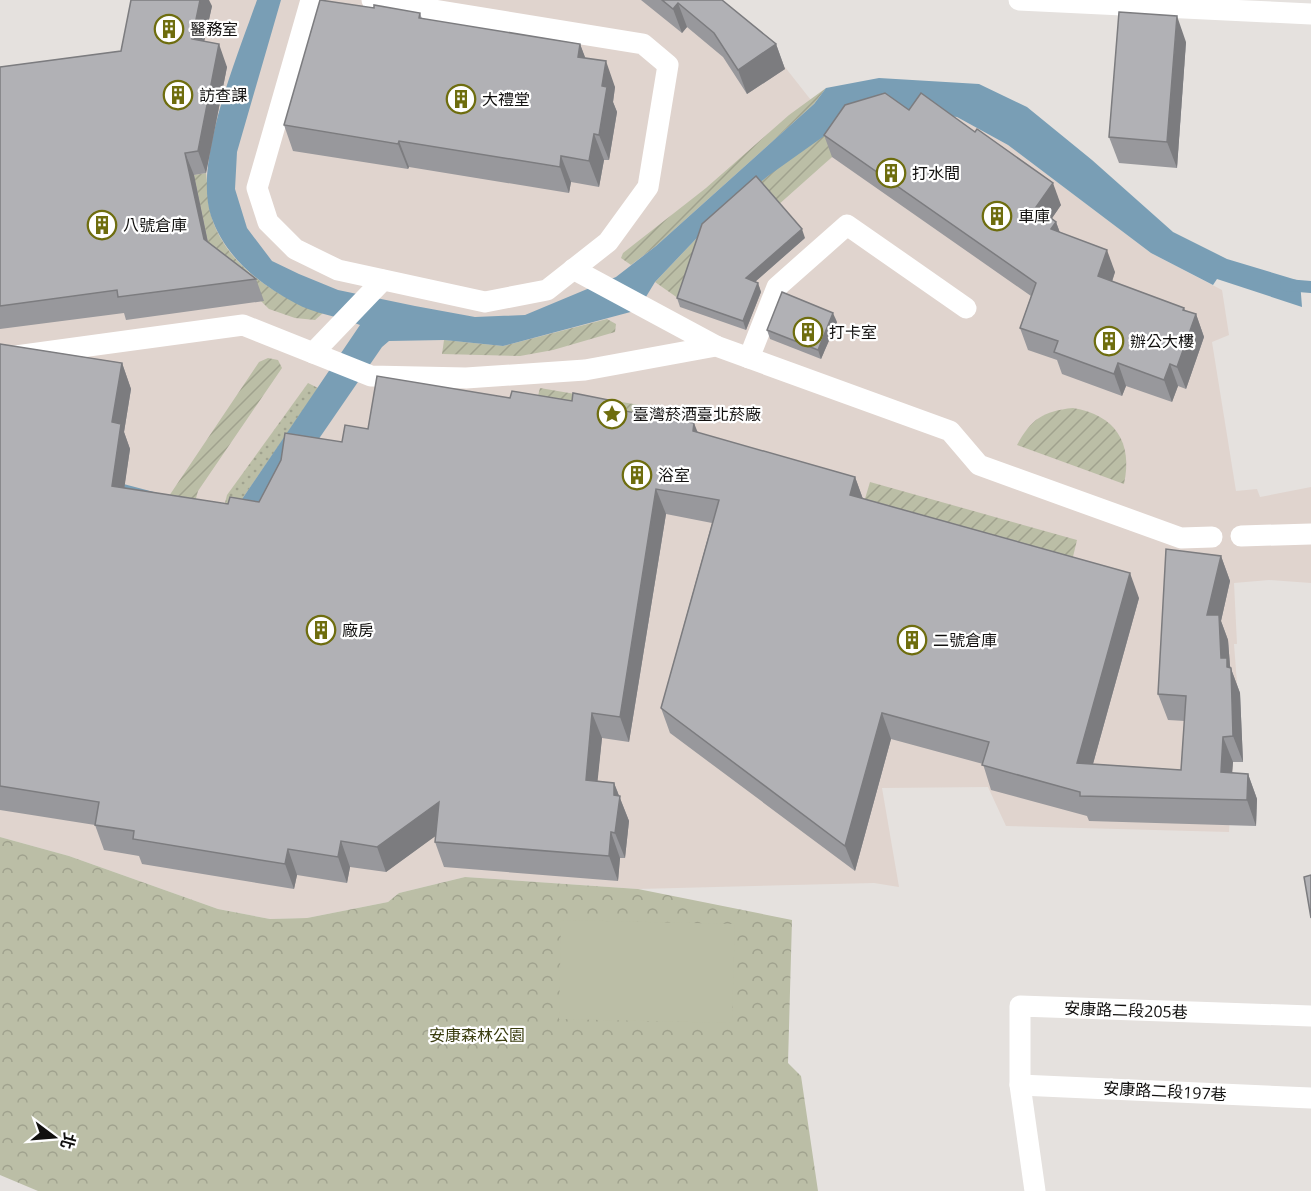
<svg xmlns="http://www.w3.org/2000/svg" width="1311" height="1191" font-family="'Open Sans','Noto Sans TC',sans-serif">
<style>
.built{fill:#e0d4ce}
.grass{fill:url(#grass-dots)}
.park{fill:url(#park-crowns)}
.garden{fill:url(#garden-furrows)}
.pitch{fill:#bbbea6}
.water{fill:#799eb5}
.lines{fill:none;stroke-linecap:round;stroke-linejoin:round}
.stream{stroke:#799eb5;stroke-width:12}
.service{stroke:#fff;stroke-width:21}
.wall{fill:#98989c}
.shaded-wall{fill:#7c7c7f}
.building{fill:#b1b1b5;stroke:#7c7c7f;stroke-width:1.5}
.labels{text-anchor:middle;dominant-baseline:central;stroke-width:4.5;stroke-linejoin:round;paint-order:stroke}
.poi-label{font-size:16px;fill:#11100f;stroke:#fff;text-anchor:start}
.street-label{font-size:16px;fill:#11100f;stroke:#fff}
.park-label{font-size:16px;fill:#3a3d0f;stroke:#fff}
</style>
<defs>
<pattern id="grass-dots" width="8" height="8" patternUnits="userSpaceOnUse" patternTransform="scale(1.5)"><rect width="8" height="8" fill="#bbbea6"/><path d="M2 2h.1M6 6h.1" fill="none" stroke="#a0a28e" stroke-width="1.8" stroke-linecap="round"/></pattern>
<pattern id="park-crowns" width="20" height="18" patternUnits="userSpaceOnUse" patternTransform="scale(1.5)"><rect width="20" height="18" fill="#bbbea6"/><path d="M2 6a3 3 0 1 1 6 0M12 15a3 3 0 1 1 6 0" fill="none" stroke="#a0a28e"/></pattern>
<pattern id="garden-furrows" width="10" height="10" patternUnits="userSpaceOnUse" patternTransform="scale(1.5)"><rect width="10" height="10" fill="#bbbea6"/><path d="M-1 1l2-2M0 10L10 0M9 11l2-2" fill="none" stroke="#a0a28e"/></pattern>
</defs>
<rect width="100%" height="100%" fill="#e5e1de"/>
<path class="built" d="M141,0H701L781,62L814,104L957,117L1008,145L1151,253L1222,290L1229,335L1212,342L1236,491L1257,489L1260,497L1311,487V583L1269,580L1234,583L1237,644H1234L1243,762H1233L1229,832L1006,826L988,787L882,788L899,887L874,883L638,889L465,877L399,893L388,902L307,918L270,919L218,909L69,856L0,837V86L123,67Z"/>
<path class="grass" d="M308,383L318,388L236,508L223,511L227,495Z"/>
<path class="park" d="M0,837L69,856L218,909L270,919L307,918L388,902L399,893L465,877L638,889L792,920L788,1063L801,1076L818,1191H38L0,1175Z"/>
<g class="garden">
<path d="M826,88L814,104L656,246L631,265L621,258L623,253L706,188L789,115Z"/>
<path d="M859,118L832,157L777,206L682,301L655,282L713,221L831,124Z"/>
<path d="M206,173C208,187 207,202 211,215C225,265 277,298 323,313L315,320L295,318L269,309L251,291L212,262L194,175Z"/>
<path d="M607,319L616,324L615,332L553,350L520,356L442,354L444,340L503,346Z"/>
<path d="M268,358L278,360L282,368L198,491L195,502L169,496L259,362Z"/>
<path d="M540,388L686,413L684,425L537,400Z"/>
<path d="M1073,408C1115,415 1133,442 1124,484L1017,445C1031,419 1043,411 1073,408Z"/>
<path d="M870,482L1077,540L1071,565L864,502Z"/>
</g>
<path class="pitch" d="M561,920L735,924L732,1023L559,1019Z"/>
<path class="water" d="M257,0H281L237,152L235,189L247,228L272,261L299,274L338,290L415,306L475,317L525,315L616,277L656,246L814,104L826,88L879,78L979,84L1027,107L1092,160L1173,232L1227,259L1300,281L1302,307L1217,279L1213,285L1151,253L1008,145L957,117L915,112L859,118L832,124L834,129L768,176L713,221L655,282L638,310L503,346L444,340L389,341L382,347L305,459L266,510L106,504L116,482L169,496L236,508L360,325C339,316 314,314 295,303C259,284 225,257 211,216C193,161 238,55 257,0Z"/>
<g class="lines">
<path class="stream" d="M1286,285L1311,287"/>
<g class="service">
<path d="M311,0L257,188L268,222L295,249L338,270L485,302L547,290L608,242L648,187L668,65L643,44L372,0"/>
<path d="M1019,0L1311,14"/>
<path d="M573,269L716,346"/>
<path d="M313,353L383,280"/>
<path d="M0,358L243,325L371,376L466,378L585,370L716,346L950,431L979,465L1181,538L1212,537"/>
<path d="M749,358L777,287L847,225L966,308"/>
<path d="M1241,536L1311,534"/>
<path d="M1020,1085L1311,1098"/>
<path d="M1035,1191L1020,1085V1006L1311,1016"/>
</g>
</g>
<g class="wall">
<path d="M641,0H722L776,44L785,69L747,94L723,57L687,27L682,33Z"/>
<path d="M212,6L204,41L227,67L206,173L194,175L208,242L256,279L264,301L126,320L124,313L0,329V67L121,51Z"/>
<path d="M374,8L420,13L422,19L580,44L585,58L615,87L613,102L617,112L609,160H604L599,187L571,182L569,193L409,167L408,169L293,151L284,125Z"/>
<path d="M1186,42L1177,168L1119,163L1109,137Z"/>
<path d="M909,110L1061,205L1052,218L1056,222L1060,233L1115,272L1112,282L1184,308L1185,311L1196,314L1204,337L1186,389L1178,386L1172,402L1126,386L1122,396L1062,374L1057,360L1028,350L1020,328L1031,296L832,157L824,135Z"/>
<path d="M805,238L755,282L758,283L761,292L746,330L680,307L677,298Z"/>
<path d="M837,322L821,359L770,339L767,330Z"/>
<path d="M0,344L122,363L131,389L124,432L130,449L124,488L228,504L259,502L342,442L368,429L510,398L617,410L855,477L863,499L1139,598L1093,764L1181,770L1185,721L1168,720L1158,694L1221,556L1230,581L1221,621L1228,640L1230,666L1240,693L1243,762H1233L1232,773L1248,774L1257,799L1256,826L1089,821L1087,816L991,790L983,764L891,739L855,871L670,733L661,708L712,523L666,514L629,742L602,738L597,781L614,783L629,821L625,858H620L618,881L444,867L435,842V836L386,872L350,867L347,883L297,875L294,889L142,864L139,856L104,850L95,825L0,810Z"/>
</g>
<g class="shaded-wall">
<path d="M200,0H209L212,6L200,61L192,39Z"/>
<path d="M678,3L687,27L682,33L673,9Z"/>
<path d="M1177,16L1186,42L1177,168L1167,142Z"/>
<path d="M219,44L227,67L206,173L198,151Z"/>
<path d="M580,44L590,70L578,57Z"/>
<path d="M776,44L785,69L747,94L738,70Z"/>
<path d="M606,61L615,87L613,102L617,112L609,160L599,135L602,86Z"/>
<path d="M594,134L604,160L599,187L589,161Z"/>
<path d="M399,141L409,167L408,169L398,144Z"/>
<path d="M185,153L194,175L212,262L204,239Z"/>
<path d="M561,156L571,182L569,193L560,167Z"/>
<path d="M1053,183L1061,205L1044,230L1036,207Z"/>
<path d="M1056,222L1064,244L1051,229Z"/>
<path d="M802,229L805,238L749,287L746,278Z"/>
<path d="M1107,250L1115,272L1106,299L1098,276Z"/>
<path d="M758,283L761,292L746,330L743,321Z"/>
<path d="M1184,308L1191,328L1196,314L1204,337L1186,389L1177,367Z"/>
<path d="M833,313L837,322L821,359L818,350Z"/>
<path d="M122,363L131,389L124,432L130,449L121,511L112,486V422Z"/>
<path d="M1118,363L1126,386L1122,396L1114,374Z"/>
<path d="M1170,364L1178,386L1172,402L1164,380Z"/>
<path d="M614,401L623,426L613,409Z"/>
<path d="M694,423L704,448L693,431Z"/>
<path d="M855,477L864,502L850,495Z"/>
<path d="M656,489L666,514L629,742L620,717Z"/>
<path d="M1221,556L1230,581L1221,621L1228,640L1230,666L1240,693L1243,762L1233,736L1221,658L1207,615Z"/>
<path d="M1130,573L1139,598L1086,789L1077,763Z"/>
<path d="M592,713L602,738L595,806L586,780Z"/>
<path d="M882,713L891,739L855,871L845,846Z"/>
<path d="M1223,737L1233,762L1230,798L1221,772Z"/>
<path d="M1248,774L1257,799L1256,826L1247,800Z"/>
<path d="M614,783L629,821L625,858L615,833L614,795Z"/>
<path d="M439,802L448,827L386,872L377,847Z"/>
<path d="M611,832L620,858L618,881L609,856Z"/>
<path d="M341,841L350,867L347,883L338,857Z"/>
<path d="M288,849L297,875L294,889L285,864Z"/>
</g>
<g class="building">
<path d="M131,0H200L192,39L219,44L198,151L185,153L204,239L256,279L118,297L117,290L0,306V67L121,51Z"/>
<path d="M320,0L374,8V5L420,13L419,18L580,44L578,57L606,61L602,86L607,87L599,135L594,134L589,161L561,156L560,167L399,141L398,144L284,125Z"/>
<path d="M662,0H722L776,44L738,70L714,33L678,3L673,9Z"/>
<path d="M1119,12L1177,16L1167,142L1109,137Z"/>
<path d="M885,93L909,110L921,93L975,132L977,129L1053,183L1036,207L1056,222L1051,229L1107,250L1098,276L1184,308L1183,310L1196,314L1177,367L1170,364L1164,380L1118,363L1114,374L1054,352L1058,341L1020,328L1036,283L824,135L845,105Z"/>
<path d="M756,176L802,229L746,278L758,283L743,321L677,298L702,224Z"/>
<path d="M782,292L833,313L818,350L767,330Z"/>
<path d="M0,344L122,363L112,422L121,424L112,486L228,504L230,497L259,502L281,460L285,433L342,442L345,425L368,429L377,376L510,398L512,391L572,401L573,393L614,401L613,409L694,423L693,431L855,477L850,495L1130,573L1077,763L1181,770L1186,696L1158,694L1166,549L1221,556L1207,615H1219L1221,658H1227V667L1231,668L1233,736L1223,737L1221,772L1248,774L1247,800L1080,796V792L982,765L989,742L882,713L845,846L661,708L719,500L656,489L620,717L592,713L586,780L614,783V795L620,796L615,833L611,832L609,856L435,842L439,802L377,847L341,841L338,857L288,849L285,864L133,839L134,831L95,825L99,802L0,786Z"/>
<path d="M1311,875V918L1304,877Z"/>
</g>
<defs>
<g id="building-ring" transform="scale(1.5)"><circle r="9.5" fill="#fff" stroke="#6e6d0e" stroke-width="1.5"/><path d="M-4-6H4V6H1V3H-1V6H-4ZM-2.5-4.3h1.7v1.8h-1.7ZM.8-4.3h1.7v1.8H.8ZM-2.5-1h1.7V.8h-1.7ZM.8-1h1.7V.8H.8Z" fill="#6e6d0e"/></g>
<g id="sight-ring" transform="scale(1.5)"><circle r="9.5" fill="#fff" stroke="#6e6d0e" stroke-width="1.5"/><path d="M0-6L1.8-2.2L6-1.7L2.9 1.2L3.7 5.4L0 3.3L-3.7 5.4L-2.9 1.2L-6-1.7L-1.8-2.2Z" fill="#6e6d0e"/></g>
</defs>
<g fill-rule="evenodd">
<use href="#building-ring" x="169" y="29"/>
<use href="#building-ring" x="178" y="95"/>
<use href="#building-ring" x="461" y="99"/>
<use href="#building-ring" x="891" y="173"/>
<use href="#building-ring" x="997" y="216"/>
<use href="#building-ring" x="102" y="225"/>
<use href="#building-ring" x="808" y="332"/>
<use href="#building-ring" x="1109" y="341"/>
<use href="#sight-ring" x="612" y="414"/>
<use href="#building-ring" x="637" y="475"/>
<use href="#building-ring" x="321" y="630"/>
<use href="#building-ring" x="912" y="640"/>
</g>
<g class="labels">
<g class="poi-label">
<text x="190" y="29">醫務室</text>
<text x="199" y="95">訪查課</text>
<text x="482" y="99">大禮堂</text>
<text x="912" y="173">打水間</text>
<text x="1018" y="216">車庫</text>
<text x="123" y="225">八號倉庫</text>
<text x="829" y="332">打卡室</text>
<text x="1130" y="341">辦公大樓</text>
<text x="633" y="414">臺灣菸酒臺北菸廠</text>
<text x="658" y="475">浴室</text>
<text x="342" y="630">廠房</text>
<text x="933" y="640">二號倉庫</text>
</g>
<g class="street-label">
<text transform="translate(1126 1010) rotate(2)">安康路二段205巷</text>
<text transform="translate(1165 1091) rotate(3)">安康路二段197巷</text>
</g>
<g class="park-label">
<text x="477" y="1035">安康森林公園</text>
</g>
</g>
<g transform="translate(54 1137) rotate(106)" stroke="#ffffff" stroke-width="4.5" paint-order="stroke">
<path d="M0-4.5L10 22L0 15L-10 22Z" fill="#11100f"/>
<text y="-9" font-size="16" font-weight="bold" text-anchor="middle" fill="#11100f">北</text>
</g>
</svg>
